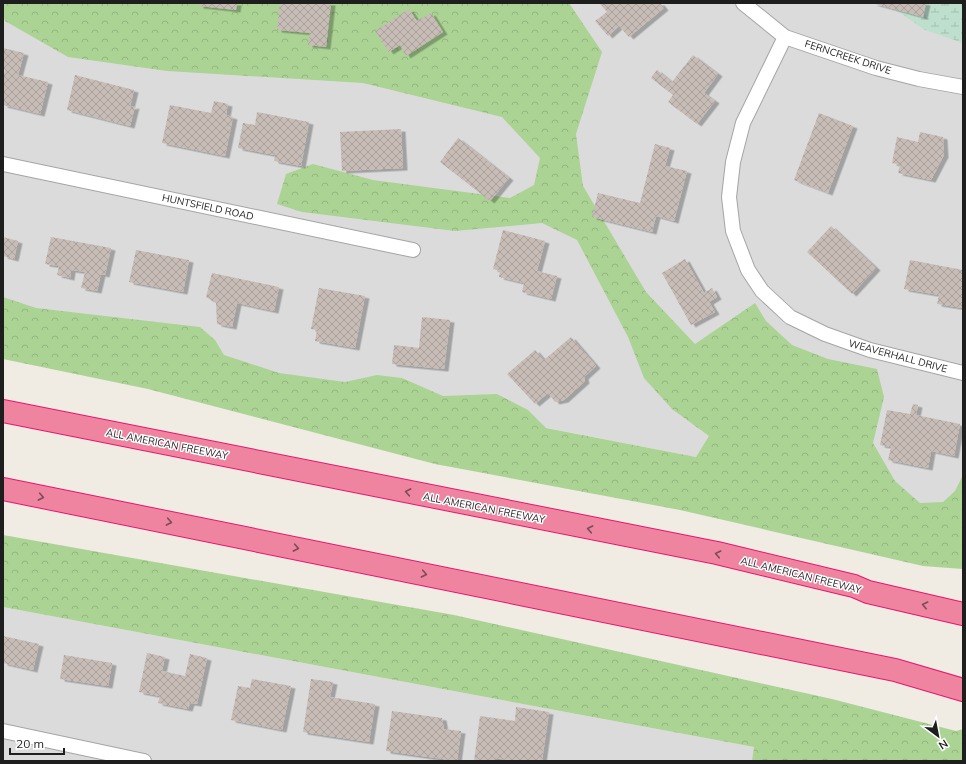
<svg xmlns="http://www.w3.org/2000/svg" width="966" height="764" font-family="Mulish,sans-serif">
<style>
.residential{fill:#dcdbdb}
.forest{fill:url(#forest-crowns)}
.wetland{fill:url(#wetland-marsh)}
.building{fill:url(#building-cross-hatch);filter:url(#shadow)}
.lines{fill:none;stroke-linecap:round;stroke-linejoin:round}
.minor-casing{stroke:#a5a5a5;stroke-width:16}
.motorway-casing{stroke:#e8166d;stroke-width:24}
.minor{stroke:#fff;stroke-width:14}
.motorway{stroke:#ee849f;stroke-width:22}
.oneway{stroke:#7c4c58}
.labels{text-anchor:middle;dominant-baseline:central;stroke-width:3;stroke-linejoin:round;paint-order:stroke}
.street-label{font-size:10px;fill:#1e1e1e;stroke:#fff}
</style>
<defs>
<pattern id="forest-crowns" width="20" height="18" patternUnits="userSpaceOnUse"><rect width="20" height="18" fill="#abd394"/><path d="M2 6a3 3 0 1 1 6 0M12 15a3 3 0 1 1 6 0" fill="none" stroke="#93b57f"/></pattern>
<pattern id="wetland-marsh" width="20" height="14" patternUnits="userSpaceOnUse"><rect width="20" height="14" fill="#bedfce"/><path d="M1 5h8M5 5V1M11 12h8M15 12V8" fill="none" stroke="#a3bfb0"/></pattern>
<pattern id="building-cross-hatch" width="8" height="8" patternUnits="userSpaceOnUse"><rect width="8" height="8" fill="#c8bcb6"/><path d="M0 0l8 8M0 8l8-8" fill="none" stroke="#aba19c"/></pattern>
<filter id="shadow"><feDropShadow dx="4.5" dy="2.5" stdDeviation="0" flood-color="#0004"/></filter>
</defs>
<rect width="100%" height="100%" fill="#f0ebe3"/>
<g class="residential">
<path d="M3,3H963V529L696,457L3,322Z"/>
<path d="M3,607L754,747L812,761H3Z"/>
</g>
<g class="forest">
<path d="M3,3H569L602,52L576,134L583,186L646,292L695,344L755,303L766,321L792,345L828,359L877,369L884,397L873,443L895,481L920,503L943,502L955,491L963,475V569L923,566L680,510L435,464L148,389L3,359V297L36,308L200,327L215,340L224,355L279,373L345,382L377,375L402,378L443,396L497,394L528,410L546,428L696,457L709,436L672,409L644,378L628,337L577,240L542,223L455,231L302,212L277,204L286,174L313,164L373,180L510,198L534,185L540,158L502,117L363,83L167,71L68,57L5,21L3,15Z"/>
<path d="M3,535L454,615L832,699L956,731L963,729V761H752L754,747L3,607Z"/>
</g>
<path class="wetland" d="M886,3H963V43L925,30Z"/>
<g class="building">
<path d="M199,3H237L236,10L199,6Z"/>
<path d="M280,3H331L326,47L308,45L310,33L277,30Z"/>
<path d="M599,3H660L664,8L629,37L619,26L608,36L595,21L607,12Z"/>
<path d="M872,3H926L923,17Z"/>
<path d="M409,9L417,21L431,13L443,32L406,56L400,45L389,52L375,31Z"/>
<path d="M3,48L24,53L18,75L48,82L40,114L3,105V78L5,70L3,69Z"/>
<path d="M693,55L718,74L704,93L715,101L697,124L668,102L673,95L651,78L657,70L672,82Z"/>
<path d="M75,75L134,90L130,107L135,106L130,126L67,110Z"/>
<path d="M214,101L228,104L226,115L233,117L225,156L162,143L170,105L211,113Z"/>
<path d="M257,112L309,122L301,166L274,161L275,155L238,148L243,123L255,125Z"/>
<path d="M819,113L853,126L828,193L794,180Z"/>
<path d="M401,129L403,168L342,171L340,132Z"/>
<path d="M920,132L943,137L944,155L931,180L898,173L900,165L892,163L897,137L918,142Z"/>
<path d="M458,138L509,178L490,201L440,162Z"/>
<path d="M655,144L670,148L665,166L687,171L674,221L656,216L652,232L592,217L598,193L640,203Z"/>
<path d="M831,226L876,268L852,294L807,252Z"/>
<path d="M503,230L545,241L537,271L557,276L551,299L522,292L524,283L499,277L500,271L493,269Z"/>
<path d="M3,237L18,241L14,259L3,256Z"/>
<path d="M51,237L111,248L105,275L101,274L97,291L81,288L85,272L71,270L70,278L57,275L59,266L45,264Z"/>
<path d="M136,250L189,260L183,292L129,282Z"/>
<path d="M685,259L704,293L712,288L717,297L709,302L715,312L691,325L662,273Z"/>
<path d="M910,260L963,270V308L937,304L939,295L904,289Z"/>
<path d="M212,273L279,287L274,311L237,303L232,327L217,324L216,303L206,297Z"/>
<path d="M319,288L365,296L355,348L315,341L317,330L311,329Z"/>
<path d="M422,317L450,320L444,369L392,364L394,345L419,348Z"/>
<path d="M571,337L596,366L584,377L585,381L564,400L555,402L548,393L535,404L507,374L535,350L544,360Z"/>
<path d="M913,404L918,405L916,415L960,424L954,456L931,451L928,468L888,460L891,447L880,445L887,410L910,414Z"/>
<path d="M3,636L39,644L33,670L3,663Z"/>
<path d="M147,653L165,657L162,671L185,676L190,654L207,658L197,704L190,703L188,709L158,703L160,696L139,692Z"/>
<path d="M64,655L112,663L108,686L60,679Z"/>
<path d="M252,679L291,686L282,730L231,720L238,686L250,688Z"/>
<path d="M311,679L333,682L330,697L375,704L369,742L303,732Z"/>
<path d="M516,707L549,712L542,761H513L495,758V761H474L480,716L515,721Z"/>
<path d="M392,711L442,718L444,729L461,731L457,761L386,751Z"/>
</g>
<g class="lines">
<g class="minor-casing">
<g id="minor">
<path d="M743,3L785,37L876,68L919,79L963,87"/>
<path d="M785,37L743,123L733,162L729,197L733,231L748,270L762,291L790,317L825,334L870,350L963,373"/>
<path d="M3,164L413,250"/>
<path d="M3,731L144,761"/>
</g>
</g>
<g class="motorway-casing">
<g id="motorway">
<path d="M3,411L717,553L854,586L868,592L963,614"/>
<path d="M3,489L895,670L963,690"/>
</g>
</g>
<use href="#minor" class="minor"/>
<use href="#motorway" class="motorway"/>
</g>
<defs><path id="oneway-chevron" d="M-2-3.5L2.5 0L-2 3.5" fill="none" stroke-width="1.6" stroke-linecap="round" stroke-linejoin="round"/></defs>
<g class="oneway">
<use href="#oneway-chevron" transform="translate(408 492) rotate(-169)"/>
<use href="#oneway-chevron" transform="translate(41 497) rotate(11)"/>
<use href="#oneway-chevron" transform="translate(169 522) rotate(11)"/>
<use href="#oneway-chevron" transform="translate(590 529) rotate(-169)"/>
<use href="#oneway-chevron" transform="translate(296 548) rotate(11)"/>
<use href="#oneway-chevron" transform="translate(718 554) rotate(-168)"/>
<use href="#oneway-chevron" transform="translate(424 574) rotate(11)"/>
<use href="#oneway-chevron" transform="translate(925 605) rotate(-167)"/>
</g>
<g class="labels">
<g class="street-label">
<text transform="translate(848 57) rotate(18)">FERNCREEK DRIVE</text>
<text transform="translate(208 207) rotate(12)">HUNTSFIELD ROAD</text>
<text transform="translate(898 356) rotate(15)">WEAVERHALL DRIVE</text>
<text transform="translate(167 444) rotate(11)">ALL AMERICAN FREEWAY</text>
<text transform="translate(484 508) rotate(11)">ALL AMERICAN FREEWAY</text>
<text transform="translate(801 575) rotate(14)">ALL AMERICAN FREEWAY</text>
</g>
</g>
<rect width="966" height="764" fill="none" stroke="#1e1e1e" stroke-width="8"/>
<g transform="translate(938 736) rotate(148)" stroke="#ffffff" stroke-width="3" paint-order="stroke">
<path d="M0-3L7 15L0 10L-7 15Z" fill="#1e1e1e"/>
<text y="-6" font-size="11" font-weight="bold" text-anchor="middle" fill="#1e1e1e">N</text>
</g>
<path d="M10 748v6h54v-6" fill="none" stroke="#1e1e1e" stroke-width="2"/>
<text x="16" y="748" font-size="12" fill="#1e1e1e" stroke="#ffffff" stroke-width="3" paint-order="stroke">20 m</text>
</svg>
